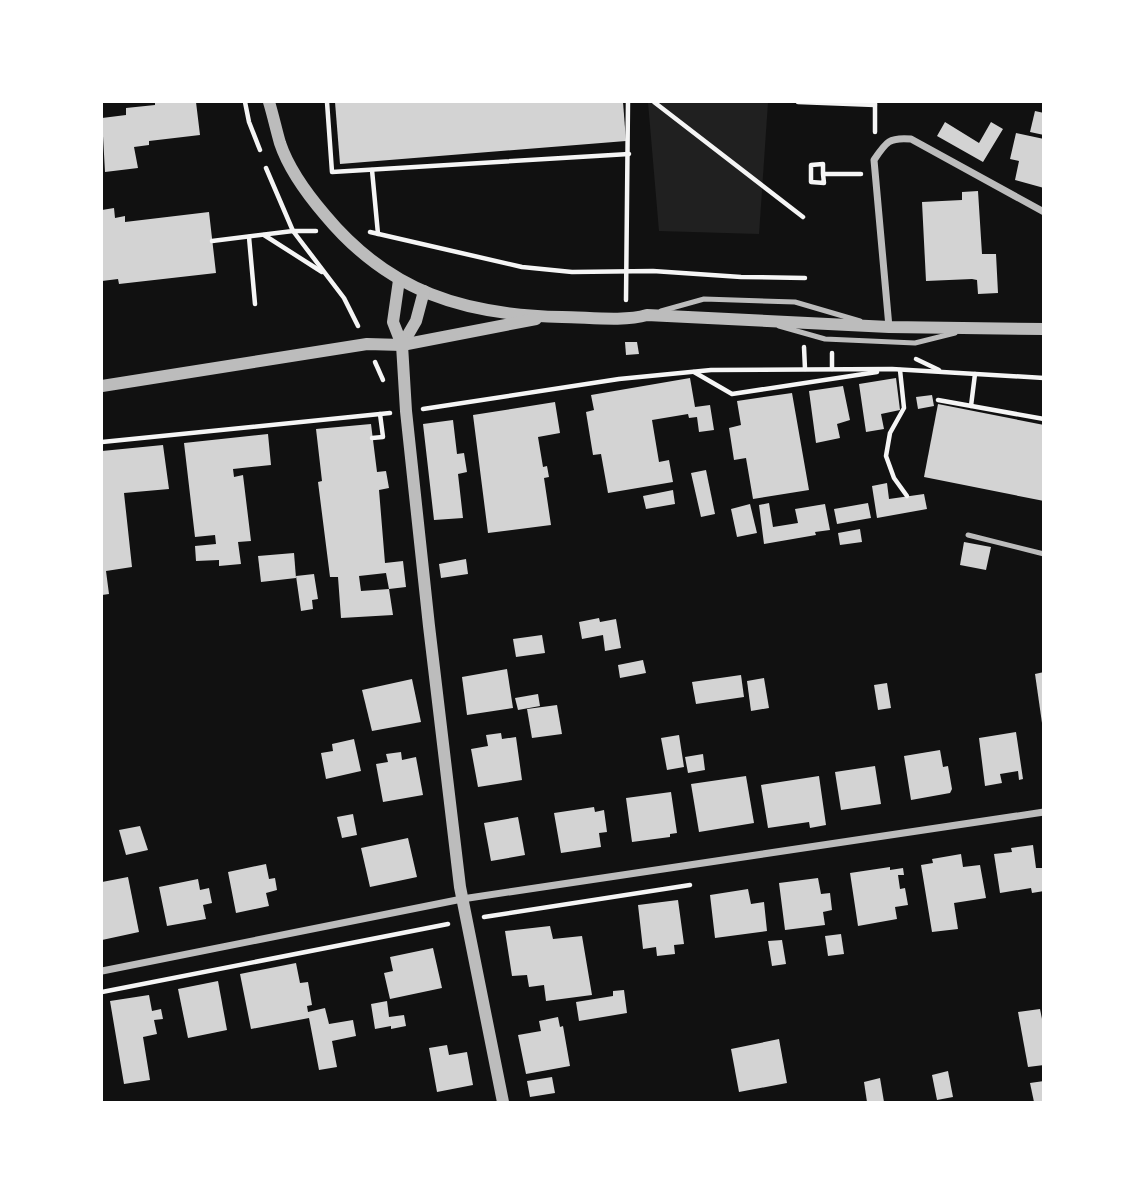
<svg xmlns="http://www.w3.org/2000/svg" width="1145" height="1204" font-family="'DejaVu Sans',sans-serif">
<style>
.green{fill:#202020}
.building{fill:#d3d3d3}
.lines{fill:none;stroke-linecap:round;stroke-linejoin:round}
.path{stroke:#f5f5f5;stroke-width:4.5}
.service{stroke:#bcbcbc;stroke-width:5}
.minor{stroke:#bcbcbc;stroke-width:7}
.tertiary{stroke:#bcbcbc;stroke-width:12}
</style>
<rect width="100%" height="100%" fill="#111"/>
<path class="green" d="M648,102H768L759,234L659,231Z"/>
<g class="building">
<path d="M155,102H196L200,135L149,141V145L134,147L138,168L105,172L102,118L126,115V108L155,105Z"/>
<path d="M335,102H623L626,141L340,164Z"/>
<path d="M1035,111L1044,113V135L1030,132Z"/>
<path d="M945,122L979,143L991,122L1003,129L983,162L937,136Z"/>
<path d="M1016,133L1044,139V188L1015,180L1019,161L1010,159Z"/>
<path d="M978,191L982,254H996L998,293L978,294L977,280L972,279L926,281L922,202L962,200V192Z"/>
<path d="M114,208L115,218L125,216V222L209,212L216,273L119,284L118,279L102,281V210Z"/>
<path d="M625,342H637L639,354L626,355Z"/>
<path d="M690,378L695,407L710,405L714,430L699,432L697,417L689,418L688,414L652,420L659,462L669,460L673,482L608,493L601,454L593,455L586,412L594,410L591,395Z"/>
<path d="M896,378L900,410L881,414L884,429L866,432L859,384Z"/>
<path d="M843,386L850,420L837,424L840,438L816,443L809,391Z"/>
<path d="M792,393L809,490L753,499L746,458L734,460L729,428L741,425L737,401Z"/>
<path d="M932,395L934,406L918,409L916,397Z"/>
<path d="M555,402L560,433L538,437L543,467L547,466L549,477L544,478L551,525L488,533L473,415Z"/>
<path d="M938,404L1044,425V501L924,477Z"/>
<path d="M453,420L457,454L464,453L467,472L458,474L463,518L434,520L423,424Z"/>
<path d="M371,424L377,472L386,471L389,488L379,490L385,563L403,561L406,587L389,589L386,573L359,576L361,591L389,589L393,615L341,618L338,577H330L318,482L322,481L316,429Z"/>
<path d="M268,434L271,465L233,469L234,477L243,475L251,541L238,542L241,564L219,566V560L196,561L195,546L216,544L215,535L195,537L184,443Z"/>
<path d="M163,445L169,489L124,493L132,567L106,571L109,594L102,595V451Z"/>
<path d="M706,470L715,514L701,517L691,473Z"/>
<path d="M887,483L889,499L924,494L927,509L877,518L872,486Z"/>
<path d="M673,490L675,504L646,509L643,496Z"/>
<path d="M769,503L773,527L798,523L795,509L825,504L830,530L815,532L816,535L764,544L759,505Z"/>
<path d="M868,503L871,518L837,524L834,509Z"/>
<path d="M750,504L757,533L737,537L731,509Z"/>
<path d="M860,529L862,542L840,545L838,533Z"/>
<path d="M964,542L991,547L986,570L960,565Z"/>
<path d="M294,553L296,578L261,582L258,556Z"/>
<path d="M466,559L468,574L441,578L439,564Z"/>
<path d="M314,574L318,599L312,600L313,609L301,611L296,576Z"/>
<path d="M599,618L600,622L616,619L621,648L605,651L603,635L582,639L579,622Z"/>
<path d="M542,635L545,653L516,657L513,639Z"/>
<path d="M643,660L646,673L620,678L618,665Z"/>
<path d="M507,669L513,708L467,715L462,677Z"/>
<path d="M1044,672V723H1042L1035,674Z"/>
<path d="M741,675L744,697L696,704L692,682Z"/>
<path d="M764,678L769,708L751,711L747,681Z"/>
<path d="M412,679L421,722L372,731L362,690Z"/>
<path d="M887,683L891,708L878,710L874,685Z"/>
<path d="M538,694L540,706L518,710L515,698Z"/>
<path d="M557,705L562,734L532,738L527,709Z"/>
<path d="M1016,732L1023,779L1019,780L1018,771L1000,774L1002,783L985,786L979,738Z"/>
<path d="M501,733L502,739L516,737L522,780L478,787L471,749L488,746L486,735Z"/>
<path d="M679,735L684,767L667,770L661,738Z"/>
<path d="M354,739L361,771L326,779L321,753L333,751L332,744Z"/>
<path d="M940,750L943,767L948,766L952,789L950,793L911,800L904,756Z"/>
<path d="M401,752L402,760L416,757L423,795L383,802L376,764L388,762L386,754Z"/>
<path d="M703,754L705,770L688,773L685,757Z"/>
<path d="M875,766L881,804L841,810L835,772Z"/>
<path d="M746,776L754,823L699,832L691,784Z"/>
<path d="M819,776L826,825L810,828L809,822L768,828L761,785Z"/>
<path d="M671,792L677,833L670,834V837L632,842L626,798Z"/>
<path d="M594,807L595,812L604,810L607,832L599,833L601,847L561,853L554,813Z"/>
<path d="M353,814L357,835L342,838L337,817Z"/>
<path d="M518,817L525,855L491,861L484,823Z"/>
<path d="M140,826L148,850L126,855L119,830Z"/>
<path d="M408,838L417,877L370,887L361,848Z"/>
<path d="M1033,845L1036,868H1042L1044,891L1032,893L1031,888L1000,893L994,854L1012,852L1011,848Z"/>
<path d="M961,854L963,867L980,865L986,898L954,903L958,929L932,932L921,865L933,863L932,859Z"/>
<path d="M266,864L269,879L275,878L277,890L266,893L269,906L236,913L228,872Z"/>
<path d="M890,867V870L903,868L904,875H898L900,889L905,888L908,905L895,907L897,919L858,926L850,873Z"/>
<path d="M128,877L139,932L102,940V882Z"/>
<path d="M818,878L821,894L830,893L832,910L823,912L825,925L785,930L779,883Z"/>
<path d="M198,879L200,890L209,888L212,903L203,905L206,919L167,926L159,887Z"/>
<path d="M748,889L751,904L764,902L767,931L715,938L710,895Z"/>
<path d="M678,900L684,944L674,945L675,954L657,956L656,947L643,949L638,905Z"/>
<path d="M550,926L553,939L582,936L592,995L546,1001L544,985L529,987L527,975L512,976L505,931Z"/>
<path d="M841,934L844,954L828,956L825,936Z"/>
<path d="M782,940L786,964L772,966L768,941Z"/>
<path d="M433,948L442,988L390,999L384,973L393,971L390,957Z"/>
<path d="M296,963L300,983L308,982L312,1005L307,1006L308,1012L325,1008L329,1024L353,1020L356,1036L332,1041L337,1067L319,1070L309,1018L251,1029L240,974Z"/>
<path d="M218,981L227,1030L188,1038L178,989Z"/>
<path d="M624,990L627,1013L579,1021L576,1002L613,996V991Z"/>
<path d="M149,995L152,1011L161,1009L163,1019L154,1020L157,1034L143,1037L150,1080L124,1084L110,1001Z"/>
<path d="M387,1001L389,1017L404,1015L406,1026L391,1029V1026L375,1029L371,1004Z"/>
<path d="M1040,1009L1044,1029V1065L1028,1067L1018,1012Z"/>
<path d="M558,1017L560,1027L563,1026L570,1066L526,1074L518,1035L541,1031L539,1021Z"/>
<path d="M779,1039L787,1083L739,1092L731,1049Z"/>
<path d="M447,1045L449,1055L467,1052L473,1085L437,1092L429,1048Z"/>
<path d="M948,1071L953,1097L937,1100L932,1075Z"/>
<path d="M552,1077L555,1093L530,1097L527,1081Z"/>
<path d="M880,1078L884,1102H867L864,1082Z"/>
<path d="M1044,1081V1102H1034L1030,1083Z"/>
</g>
<g class="lines">
<g class="path">
<path d="M245,102L249,122L260,150"/>
<path d="M327,102L332,172L629,154"/>
<path d="M654,102L803,217"/>
<path d="M798,102L875,105"/>
<path d="M875,132V102"/>
<path d="M372,170L378,234"/>
<path d="M823,174L824,183L811,182V165L823,164V174H861"/>
<path d="M316,231H293L344,298L358,326"/>
<path d="M370,232L522,267L572,272L653,271L741,277L805,278"/>
<path d="M264,235L322,272"/>
<path d="M249,237L255,304"/>
<path d="M212,241L293,231L266,168"/>
<path d="M626,300L628,102"/>
<path d="M804,347L805,369"/>
<path d="M916,359L939,370"/>
<path d="M375,362L383,380"/>
<path d="M832,369V353"/>
<path d="M900,370L904,408L890,433L886,456L894,478L907,496"/>
<path d="M694,372L732,394L877,372"/>
<path d="M938,400L1044,419"/>
<path d="M971,406L975,374"/>
<path d="M423,409L619,379L711,370L892,369L1044,378"/>
<path d="M372,438L383,437L380,414"/>
<path d="M102,442L390,413"/>
<path d="M484,917L690,885"/>
<path d="M102,992L448,924"/>
</g>
<g class="service">
<path d="M661,311L704,299L795,302L860,321"/>
<path d="M779,326L825,339L915,343L955,333"/>
<path d="M968,535L1044,554"/>
</g>
<g class="minor">
<path d="M889,327L874,160C886,142 889,137 911,139L1044,212"/>
<path d="M102,971L462,899L1044,812"/>
</g>
<g class="tertiary">
<path d="M269,102C273,115 276,129 280,143C289,170 307,194 325,215C389,292 464,315 562,317C587,317 623,322 647,315L889,327L1044,329"/>
<path d="M399,280L393,322L402,345L406,411L429,626L460,887L503,1102"/>
<path d="M402,345L416,321L424,291"/>
<path d="M102,386L367,344L402,345L536,319"/>
</g>
</g>
<rect width="1145" height="1204" fill="none" stroke="#ffffff" stroke-width="206"/>
</svg>
